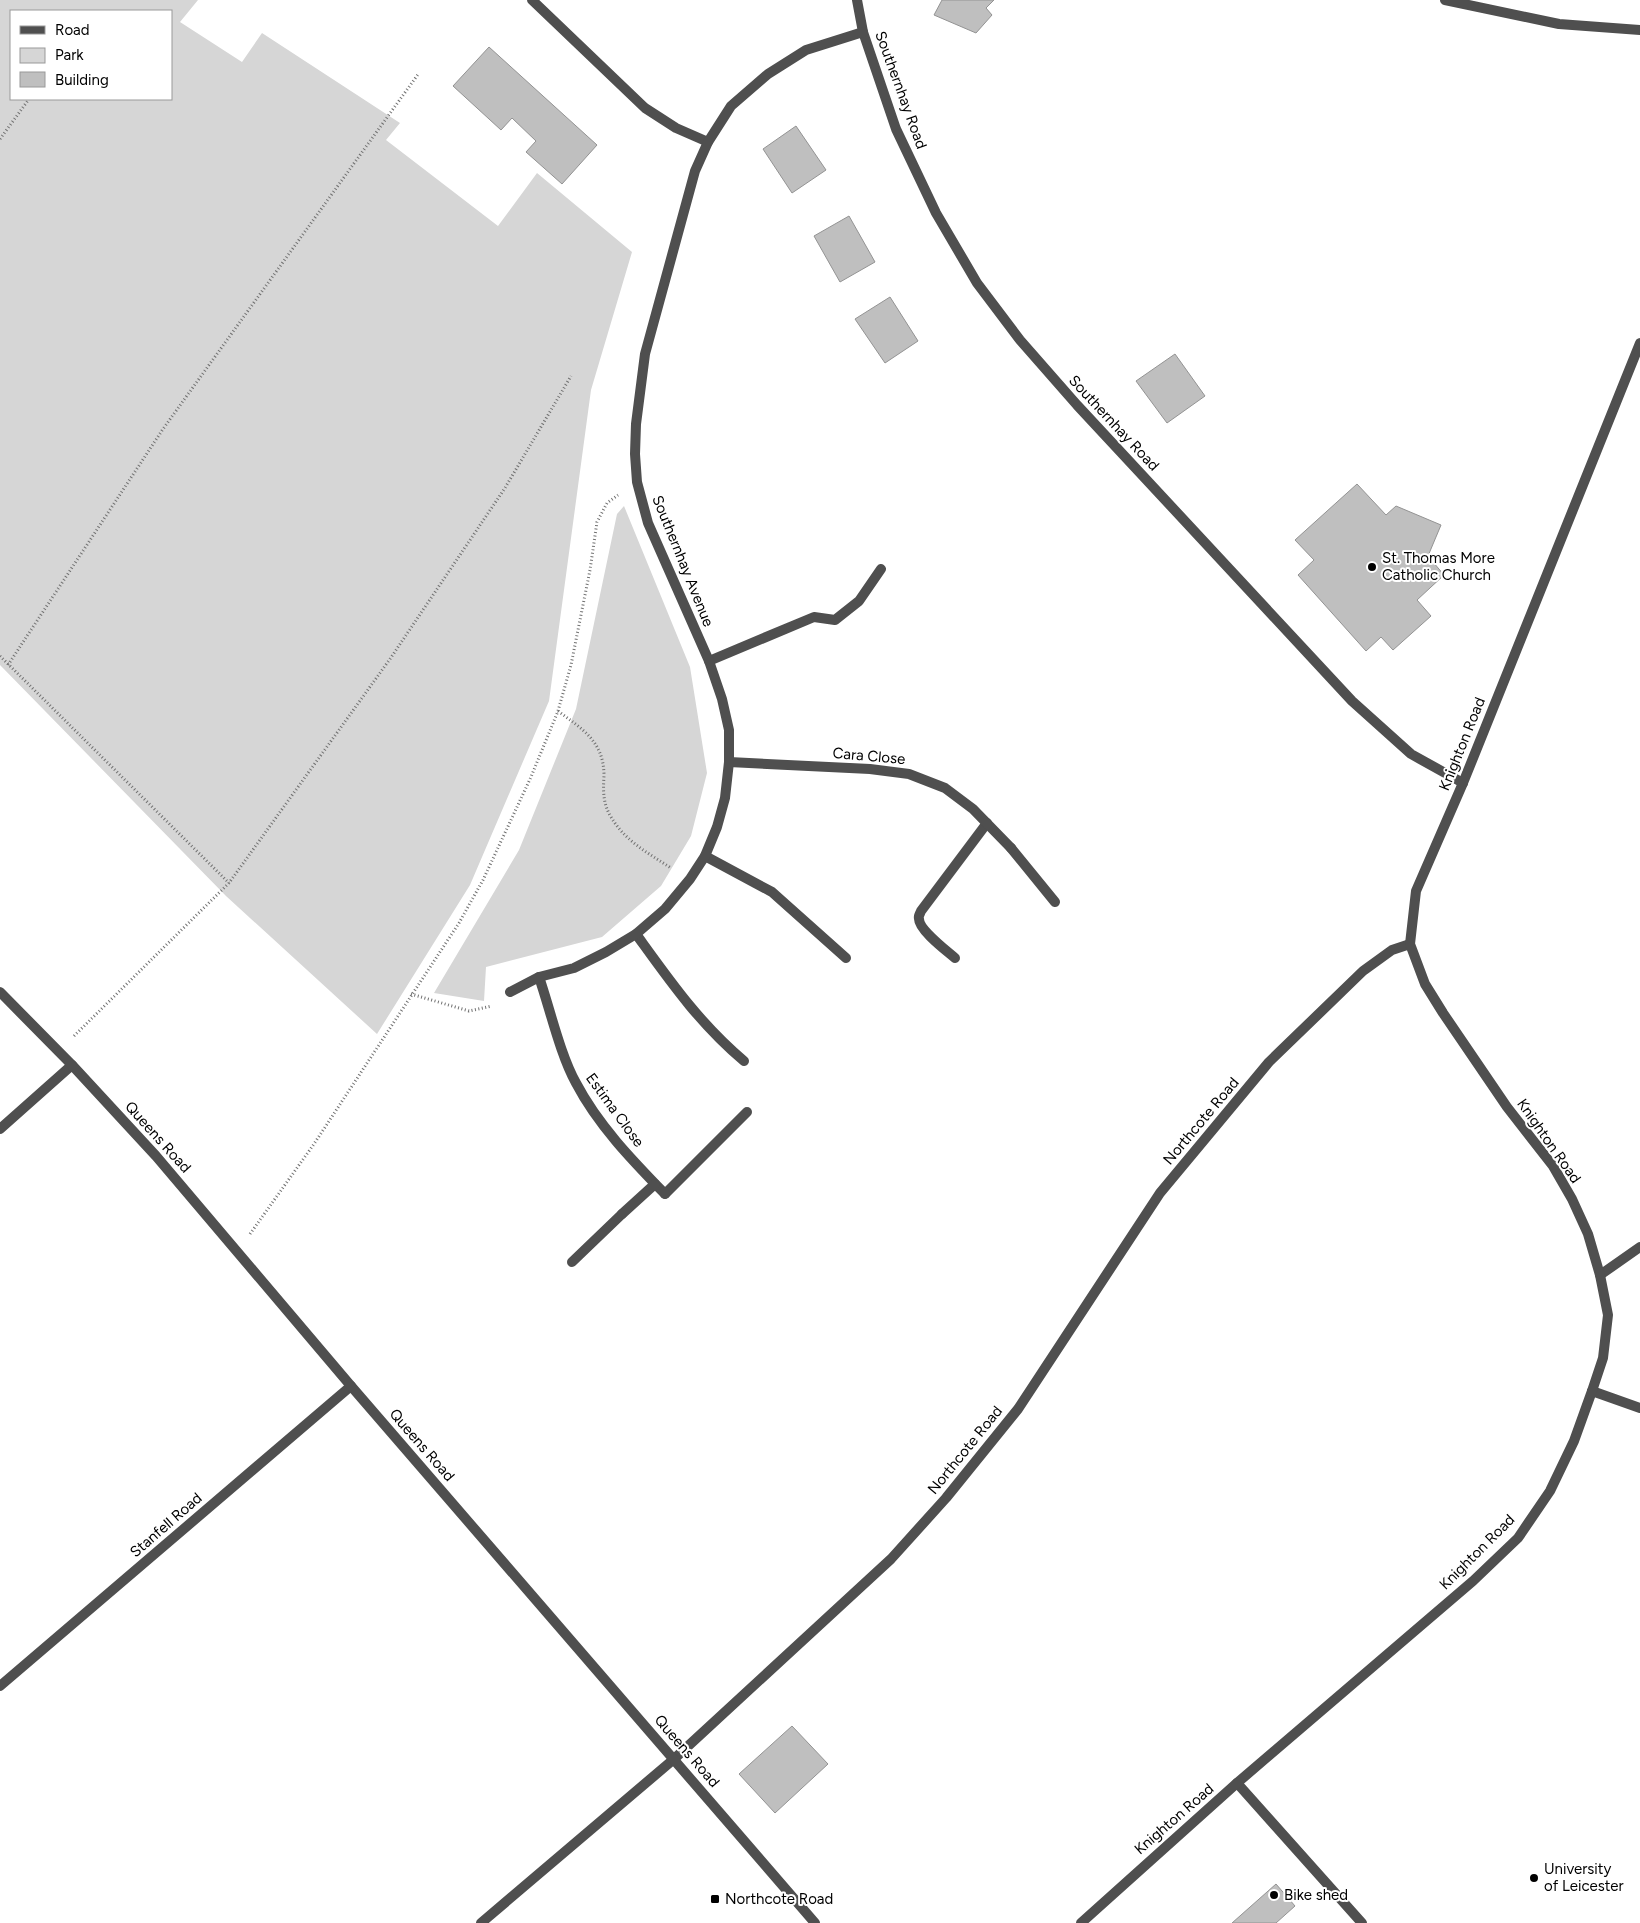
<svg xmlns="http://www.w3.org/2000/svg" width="1640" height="1923" font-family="Figtree,sans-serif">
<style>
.green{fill:#d6d6d6;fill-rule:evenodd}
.building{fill:#bfbfbf;stroke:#939393}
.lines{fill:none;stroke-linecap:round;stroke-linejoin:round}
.path{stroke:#717171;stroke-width:3;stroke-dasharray:1 2.5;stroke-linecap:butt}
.service{stroke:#4f4f4f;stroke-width:10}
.minor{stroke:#4f4f4f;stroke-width:10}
.tertiary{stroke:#4f4f4f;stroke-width:10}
.poi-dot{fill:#000;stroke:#fff;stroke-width:2}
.labels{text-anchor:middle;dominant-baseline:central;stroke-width:4;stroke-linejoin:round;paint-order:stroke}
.street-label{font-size:15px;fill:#000;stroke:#fff}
.poi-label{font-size:15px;fill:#000;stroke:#fff;text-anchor:start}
</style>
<rect width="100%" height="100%" fill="#fff"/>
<g class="green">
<path d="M0,0H198L180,22L242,62L262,33L400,123L386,140L498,226L537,173L632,252L591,390L549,701L470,885L377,1034L226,896L0,665ZM171,11V99H11V11Z"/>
<path d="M624,506L690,667L707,773L691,836L661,886L602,937L486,967L484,1001L434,993L519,850L576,709L617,514Z"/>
</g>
<g class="building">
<path d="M942,0H994L986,8L992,15L976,33L934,15Z"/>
<path d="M489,47L597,145L562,184L526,152L536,141L512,118L501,130L453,86Z"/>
<path d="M796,126L826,170L792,193L763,149Z"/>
<path d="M849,216L875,262L840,282L814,236Z"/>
<path d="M890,297L918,341L885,363L855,319Z"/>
<path d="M1175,354L1205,396L1167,423L1136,381Z"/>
<path d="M1357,484L1386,515L1396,506L1441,525L1428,556L1444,575L1417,600L1431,616L1393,650L1381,637L1366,651L1298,575L1314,560L1295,540Z"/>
<path d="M792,1726L828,1764L775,1813L739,1774Z"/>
<path d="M1276,1884L1295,1906L1276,1923H1232Z"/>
</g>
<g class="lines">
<g class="path">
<path d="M0,139L29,99"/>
<path d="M0,656L229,883"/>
<path d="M8,665L163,429L419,73"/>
<path d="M558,711C582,729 604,741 604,776C603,791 603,804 611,817C625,841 648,853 671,868"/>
<path d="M411,994L469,1011L492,1006"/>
<path d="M74,1036L229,883L390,659L505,488L571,376"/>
<path d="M250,1234L314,1144L459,923L483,880L531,777L558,711L571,665L590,570L597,522L607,503L618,495"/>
</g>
<g class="service">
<path d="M709,661L814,617L835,620L859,601L881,569"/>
<path d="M1011,848L1055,902"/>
<path d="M705,856L772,892L846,958"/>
<path d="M636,934C670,981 699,1023 744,1061"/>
<path d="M955,958C947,951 919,930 919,919C918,916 920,914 921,911L987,823"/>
<path d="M665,1194L747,1112"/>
<path d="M572,1262L622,1214"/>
<path d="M1237,1783L1362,1923"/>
</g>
<g class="minor">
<path d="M532,0L645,108L676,128L708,142"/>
<path d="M857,0L863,32L896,129L936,213L977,283L1020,340L1077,405L1352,701L1411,754L1463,783"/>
<path d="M1445,0L1559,24L1640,30"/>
<path d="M729,762L870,769L909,774L945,788L973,809L1011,848"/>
<path d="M539,977C550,1009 560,1054 576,1083C598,1125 632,1160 665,1194"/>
<path d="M510,992L539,977L574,968L606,952L636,934L665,909L690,879L705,856L717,827L725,798L729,762V730L722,699L709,661L648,523L637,482L635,454L636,424L645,354L695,171L708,142L731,106L768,74L806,50L863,32"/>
<path d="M0,1129L72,1065"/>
<path d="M622,1214L655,1184"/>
<path d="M1600,1275L1640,1247"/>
<path d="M1592,1391L1640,1408"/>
<path d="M0,1686L351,1386"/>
<path d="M481,1923L674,1759L891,1559L946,1498L1018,1409L1160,1193L1269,1062L1363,971L1392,950L1410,944"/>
</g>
<g class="tertiary">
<path d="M0,992L72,1065L156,1156L351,1386L815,1923"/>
<path d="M1081,1923L1237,1783L1473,1581L1518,1538L1550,1491L1574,1441L1592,1391L1603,1358L1608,1315L1600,1275L1588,1234L1572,1199L1553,1166L1507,1107L1443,1013L1425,984L1410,944L1416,891L1463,783L1640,343"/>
</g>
</g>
<g class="poi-dot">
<circle cx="1372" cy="567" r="5"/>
<circle cx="1534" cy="1878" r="5"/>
<circle cx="1274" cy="1895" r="5"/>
<rect x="710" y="1894" width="10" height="10" rx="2.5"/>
</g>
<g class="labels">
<g class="street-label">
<text transform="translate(901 90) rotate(70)">Southernhay Road</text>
<text transform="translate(1114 423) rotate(47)">Southernhay Road</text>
<text transform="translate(683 561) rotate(68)">Southernhay Avenue</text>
<text transform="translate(1462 744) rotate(-68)">Knighton Road</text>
<text transform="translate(869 756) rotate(5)">Cara Close</text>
<text transform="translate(615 1110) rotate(54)">Estima Close</text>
<text transform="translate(1201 1121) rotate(-50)">Northcote Road</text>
<text transform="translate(158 1137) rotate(48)">Queens Road</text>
<text transform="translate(1549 1141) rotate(55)">Knighton Road</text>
<text transform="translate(422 1445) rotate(49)">Queens Road</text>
<text transform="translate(965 1450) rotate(-51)">Northcote Road</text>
<text transform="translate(166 1525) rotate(-41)">Stanfell Road</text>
<text transform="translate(1477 1552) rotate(-45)">Knighton Road</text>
<text transform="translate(687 1751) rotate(49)">Queens Road</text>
<text transform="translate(1174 1819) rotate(-41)">Knighton Road</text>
</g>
<g class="poi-label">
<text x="1382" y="558">St. Thomas More<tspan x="1382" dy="17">Catholic Church</tspan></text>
<text x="1544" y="1869">University<tspan x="1544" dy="17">of Leicester</tspan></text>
<text x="1284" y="1895">Bike shed</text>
<text x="725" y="1899">Northcote Road</text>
</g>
</g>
<rect x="10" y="10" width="162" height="90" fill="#ffffff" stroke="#999999"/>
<rect x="20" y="26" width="25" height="8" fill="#4f4f4f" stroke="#999999"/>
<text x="55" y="35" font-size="15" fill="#000000">Road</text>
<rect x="20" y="48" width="25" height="15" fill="#d6d6d6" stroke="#999999"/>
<text x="55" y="60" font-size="15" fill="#000000">Park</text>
<rect x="20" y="72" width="25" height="15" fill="#bfbfbf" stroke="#999999"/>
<text x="55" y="85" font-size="15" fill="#000000">Building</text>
</svg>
